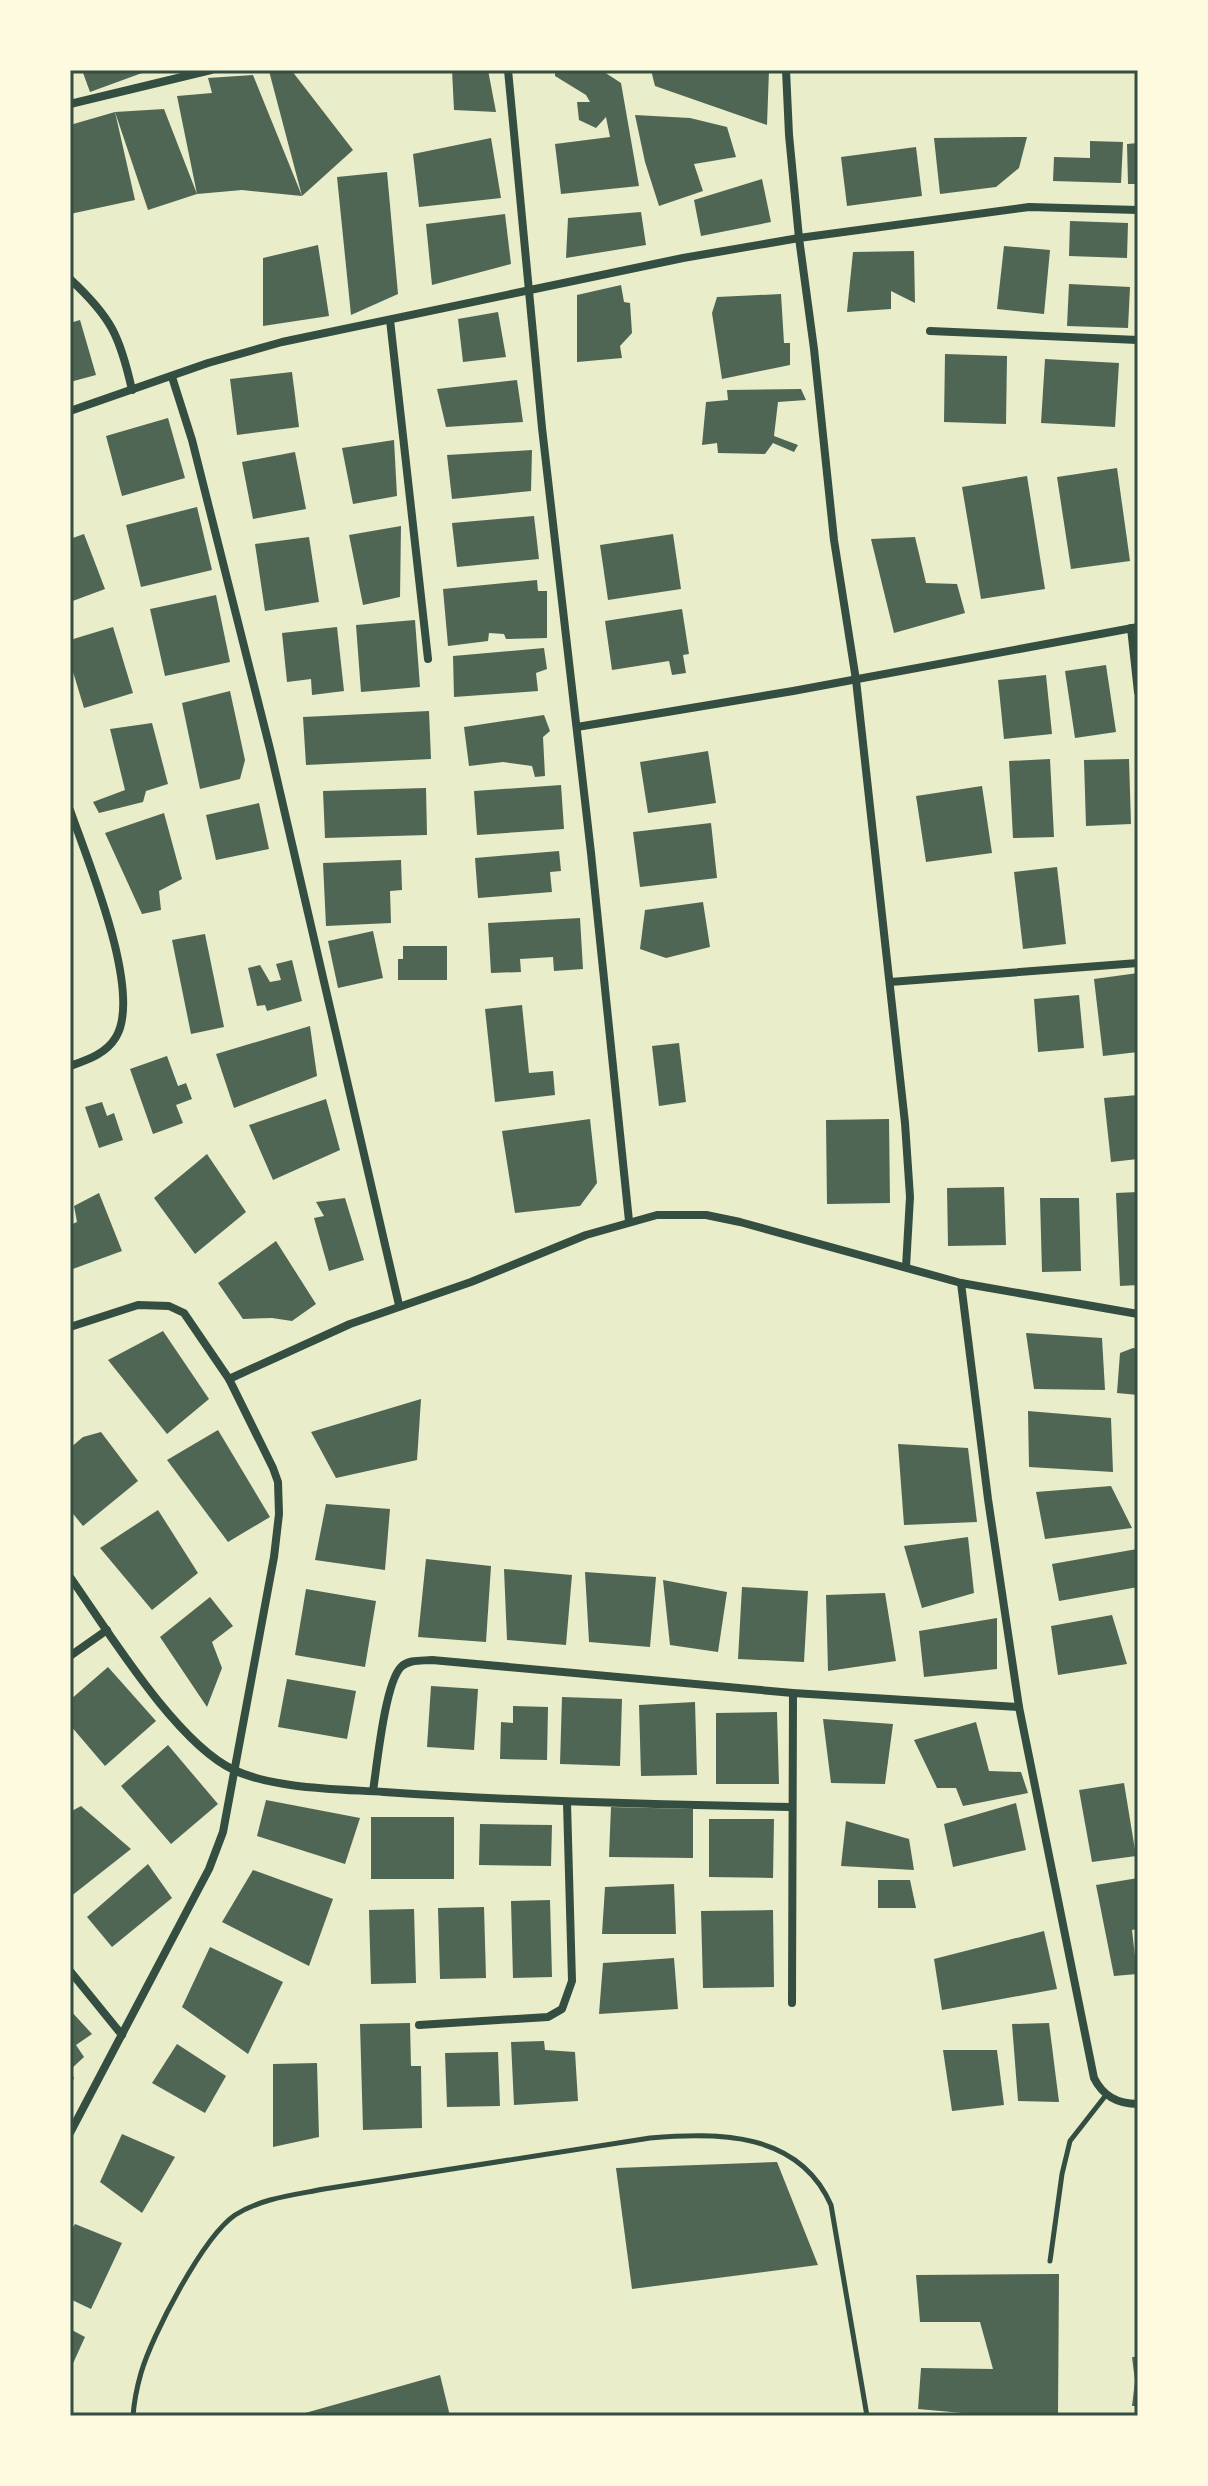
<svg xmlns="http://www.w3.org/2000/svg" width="1208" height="2486" font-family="Montserrat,sans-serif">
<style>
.building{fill:#4f6655}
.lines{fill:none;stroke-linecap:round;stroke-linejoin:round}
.service{stroke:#344e41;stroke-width:5}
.minor{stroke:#344e41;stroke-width:8}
.neatline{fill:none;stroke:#344e41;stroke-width:3}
</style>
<rect width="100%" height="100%" fill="#e9edc9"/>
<g class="building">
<path d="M82,70H141L142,73L90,92Z"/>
<path d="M452,70H488L496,112L454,110Z"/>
<path d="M555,70H601L621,83L639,186L561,194L555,144L610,137L606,117L596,128L579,120L577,102H590L586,95L555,76Z"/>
<path d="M651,70H769L767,125L655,86Z"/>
<path d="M269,71H292L353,150L302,196Z"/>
<path d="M253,75L302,196L242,190L197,194L148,210L115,112L164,109L197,194L177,96L212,93L208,78Z"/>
<path d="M115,112L135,200L70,214V125Z"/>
<path d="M635,115L690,118L727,127L736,157L694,164L703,191L659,206L645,162Z"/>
<path d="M1027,137L1019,168L996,187L940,194L934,138Z"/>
<path d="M491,138L501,198L419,207L413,154Z"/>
<path d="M1090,141L1123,142L1121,183L1053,181L1054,157L1090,158Z"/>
<path d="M1138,143V184H1128L1127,144Z"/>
<path d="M916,147L922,196L847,206L841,157Z"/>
<path d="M387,172L398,294L351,315L337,177Z"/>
<path d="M762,179L771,222L701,236L694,200Z"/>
<path d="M641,212L646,245L566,258L568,218Z"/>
<path d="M505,214L511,264L432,285L426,224Z"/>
<path d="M1070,221L1128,223L1127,258L1069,256Z"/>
<path d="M318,245L329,316L263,326V258Z"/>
<path d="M1004,246L1050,250L1044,314L997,309Z"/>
<path d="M914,251L915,303L891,291V309L847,312L853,252Z"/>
<path d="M1069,284L1130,287L1128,328L1067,326Z"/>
<path d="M621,285L624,302L630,303L632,333L620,346L622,358L577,362V295Z"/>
<path d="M781,294L784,343H790V365L722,379L712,313L717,297Z"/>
<path d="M498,312L506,357L463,362L458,319Z"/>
<path d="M80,320L96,375L70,382V323Z"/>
<path d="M945,354L1007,356L1006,424L944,422Z"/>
<path d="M1045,359L1119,363L1115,427L1041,423Z"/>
<path d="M292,372L299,427L237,435L230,379Z"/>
<path d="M517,380L523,422L446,427L437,389Z"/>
<path d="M801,389L806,400L778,402L774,436L798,445L794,452L773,443L765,454L718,453L717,443L702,445L706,402L728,400L727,390Z"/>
<path d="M168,418L185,478L122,496L106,436Z"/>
<path d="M394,440L397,496L353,504L342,448Z"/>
<path d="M532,450L531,491L452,499L447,455Z"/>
<path d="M295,452L306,509L253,519L242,462Z"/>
<path d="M1117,468L1130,561L1071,569L1057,477Z"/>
<path d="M1027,476L1045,589L981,599L962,487Z"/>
<path d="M197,507L212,570L141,587L126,525Z"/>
<path d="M534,516L539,559L457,567L452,523Z"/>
<path d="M401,526L400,597L363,605L349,535Z"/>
<path d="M84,534L105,589L70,602V539Z"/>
<path d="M673,534L681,589L608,600L600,545Z"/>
<path d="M309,537L319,602L265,611L255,544Z"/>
<path d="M915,537L926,583L957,584L965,613L894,633L871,539Z"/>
<path d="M537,580L538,591H547V638L506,639L504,634L489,633L488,641L448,646L443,589Z"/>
<path d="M216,595L230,662L165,676L150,609Z"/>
<path d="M682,609L689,654L683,655L686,673L672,675L669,661L612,670L605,621Z"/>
<path d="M415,620L420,687L361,692L356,625Z"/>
<path d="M113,627L133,693L84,708L70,662V640Z"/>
<path d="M337,627L344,691L312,695L311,679L287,682L282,633Z"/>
<path d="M544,648L547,669L536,673L538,691L454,697L453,656Z"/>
<path d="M1106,665L1116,732L1075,738L1065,671Z"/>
<path d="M1046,675L1052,734L1004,739L998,680Z"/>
<path d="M230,691L245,760L240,779L200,789L182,703Z"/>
<path d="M429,711L431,759L306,765L303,717Z"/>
<path d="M544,715L550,731L543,737L545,776L535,777L532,766L503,762L469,766L464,727Z"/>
<path d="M152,723L168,784L146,791L143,802L99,813L93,802L125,790L110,729Z"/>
<path d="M708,751L716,803L648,813L640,762Z"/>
<path d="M1050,759L1054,837L1013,838L1009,761Z"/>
<path d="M1129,759L1131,824L1086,826L1084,760Z"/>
<path d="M561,785L564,829L477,835L474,791Z"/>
<path d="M982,786L992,853L926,862L916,796Z"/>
<path d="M426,788L427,835L325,838L323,791Z"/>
<path d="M259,803L269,849L216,860L206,815Z"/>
<path d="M164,813L182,879L159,891L161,910L142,914L105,833Z"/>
<path d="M711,823L717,878L640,887L633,832Z"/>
<path d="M559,851L561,871L550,872L552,892L478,898L475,858Z"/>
<path d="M401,860L402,890L390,891L391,923L326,926L323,863Z"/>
<path d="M1057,867L1066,944L1023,949L1014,872Z"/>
<path d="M703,902L710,947L666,958L640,949L645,910Z"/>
<path d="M580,918L583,969L554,971L553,957L520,959L521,972L491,973L488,923Z"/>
<path d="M373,931L383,978L338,988L328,941Z"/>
<path d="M205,934L224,1027L191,1034L172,940Z"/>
<path d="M403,946H447V980H398V959H403Z"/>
<path d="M292,960L302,1001L267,1011L265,1005L257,1006L248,968L260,965L270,982L281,980L276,964Z"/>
<path d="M1138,973V1052L1103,1056L1094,979Z"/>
<path d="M1079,995L1084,1048L1038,1052L1034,999Z"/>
<path d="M522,1005L529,1073L553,1071L555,1095L495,1102L485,1009Z"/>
<path d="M310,1026L317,1076L234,1108L216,1054Z"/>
<path d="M679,1043L686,1102L659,1106L652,1046Z"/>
<path d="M167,1056L178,1086L186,1083L192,1099L176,1105L183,1123L153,1134L130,1069Z"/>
<path d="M1138,1095V1159L1111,1162L1104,1098Z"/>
<path d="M326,1099L340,1150L273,1180L249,1125Z"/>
<path d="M102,1102L107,1116L114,1113L123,1140L99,1148L85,1107Z"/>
<path d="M590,1119L597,1183L580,1206L515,1213L502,1131Z"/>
<path d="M889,1119L890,1203L827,1204L826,1120Z"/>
<path d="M207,1154L246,1212L195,1254L154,1198Z"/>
<path d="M1004,1187L1006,1245L948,1246L947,1188Z"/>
<path d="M1138,1192V1285L1120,1286L1116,1193Z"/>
<path d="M99,1193L122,1251L70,1270V1225L77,1222L74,1206Z"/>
<path d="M345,1198L364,1260L329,1271L314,1218L324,1216L316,1202Z"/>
<path d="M1040,1198H1079L1081,1271L1042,1272Z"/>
<path d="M276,1241L316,1304L292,1321L272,1318L243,1319L218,1283Z"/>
<path d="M163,1331L209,1399L167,1434L108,1360Z"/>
<path d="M1026,1333L1102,1338L1105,1390L1034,1389Z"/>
<path d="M1133,1348L1138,1349V1395L1117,1393L1120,1353Z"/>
<path d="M421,1399L417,1460L336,1478L311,1432Z"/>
<path d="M1028,1411L1111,1418L1113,1472L1029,1467Z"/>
<path d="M218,1430L270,1517L228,1542L167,1460Z"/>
<path d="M101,1432L138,1481L83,1526L70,1510V1448L83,1437Z"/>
<path d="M898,1444L968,1448L977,1522L904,1525Z"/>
<path d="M1111,1486L1132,1528L1045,1539L1036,1492Z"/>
<path d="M326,1504L390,1509L385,1570L315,1560Z"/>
<path d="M158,1510L198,1573L152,1610L100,1548Z"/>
<path d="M968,1537L974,1593L922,1608L904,1546Z"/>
<path d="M1137,1549L1138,1587L1059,1601L1052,1564Z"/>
<path d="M426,1559L491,1566L486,1642L418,1637Z"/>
<path d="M504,1569L572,1575L566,1645L507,1640Z"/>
<path d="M585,1572L656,1577L650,1647L589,1642Z"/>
<path d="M663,1580L727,1592L718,1652L670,1645Z"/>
<path d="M742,1587L808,1591L804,1662L738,1659Z"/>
<path d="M306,1589L376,1601L365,1667L295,1655Z"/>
<path d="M885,1593L896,1661L828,1671L826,1595Z"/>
<path d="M210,1597L233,1626L212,1642L222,1668L207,1707L160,1637Z"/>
<path d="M1112,1615L1127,1664L1058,1675L1051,1626Z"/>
<path d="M997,1618V1669L924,1677L919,1631Z"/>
<path d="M108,1667L156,1721L105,1766L70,1725V1700Z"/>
<path d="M287,1679L356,1691L347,1739L278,1727Z"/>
<path d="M431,1686L478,1689L474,1750L427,1747Z"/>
<path d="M562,1697L622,1699L620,1766L560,1764Z"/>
<path d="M695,1702L697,1775L641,1776L639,1705Z"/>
<path d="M513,1706L548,1707L547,1760L500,1759L501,1722L513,1723Z"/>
<path d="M777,1712L779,1784H716V1713Z"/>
<path d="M823,1719L893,1724L885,1784L831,1783Z"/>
<path d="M976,1722L989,1771L1021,1772L1028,1793L963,1806L956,1788H937L914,1740Z"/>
<path d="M168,1745L218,1804L171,1844L121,1786Z"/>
<path d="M1124,1783L1136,1856L1092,1862L1079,1790Z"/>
<path d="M266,1800L360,1818L345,1864L257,1836Z"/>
<path d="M1016,1803L1026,1850L953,1867L944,1824Z"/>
<path d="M81,1806L131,1849L70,1897V1812Z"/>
<path d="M611,1807L693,1809V1858L609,1857Z"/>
<rect x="371" y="1817" width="83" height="62"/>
<path d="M709,1819H774L773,1878L709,1877Z"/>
<path d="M846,1821L909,1839L914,1870L841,1866Z"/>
<path d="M480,1824L552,1825L551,1866L479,1865Z"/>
<path d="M148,1864L172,1898L112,1947L87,1917Z"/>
<path d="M253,1870L333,1899L309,1966L222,1922Z"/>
<path d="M1138,1878V1929L1132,1930L1137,1974L1114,1976L1096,1885Z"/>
<path d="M878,1880H910L916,1908H878Z"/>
<path d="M674,1884L676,1934H602L605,1887Z"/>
<path d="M550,1900L552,1977L513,1978L511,1901Z"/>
<path d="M484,1907L486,1978L440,1979L438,1908Z"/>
<path d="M414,1909L416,1983L371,1984L369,1910Z"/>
<path d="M773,1910L774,1987L703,1988L701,1911Z"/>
<path d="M1044,1931L1057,1989L942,2010L934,1959Z"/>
<path d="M210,1947L283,1982L248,2054L182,2007Z"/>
<path d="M674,1958L678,2009L599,2014L603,1963Z"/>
<path d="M70,2010L92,2034L76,2045L84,2057L71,2069L74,2079L70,2082Z"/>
<path d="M410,2023L411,2066H421L422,2128L363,2130L360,2024Z"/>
<path d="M1049,2023L1059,2102L1018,2101L1012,2024Z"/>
<path d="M544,2041L545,2050L575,2052L578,2101L514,2105L511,2042Z"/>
<path d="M177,2044L226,2076L205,2113L152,2083Z"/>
<path d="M943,2050H997L1004,2105L952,2111Z"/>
<path d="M498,2052L500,2106L447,2107L445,2053Z"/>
<path d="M317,2063L319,2137L273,2147V2064Z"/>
<path d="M122,2134L175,2157L142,2213L100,2182Z"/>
<path d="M777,2162L818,2265L632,2289L616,2168Z"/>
<path d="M75,2224L122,2243L91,2309L70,2299V2232Z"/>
<path d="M1059,2274L1058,2416H996L918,2409L921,2368L993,2369L980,2322H920L916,2275Z"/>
<path d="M70,2329L85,2337L70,2370Z"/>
<path d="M1132,2357H1138V2406H1132L1135,2381Z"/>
<path d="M440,2375L450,2416H298V2415Z"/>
</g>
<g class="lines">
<g class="service">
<path d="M1050,2261L1062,2174L1070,2141L1106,2095"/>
<path d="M133,2416C134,2402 137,2387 141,2373C152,2335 203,2237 235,2215C262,2198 294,2195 324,2189L650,2138C719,2132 799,2132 831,2205L867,2416"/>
</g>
<g class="minor">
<path d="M508,70L542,428L591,853L629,1221"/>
<path d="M786,70L789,135L799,238L814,349L834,540L856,680L905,1123L910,1197L906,1267"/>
<path d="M70,104L211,70"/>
<path d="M70,279C111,317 120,336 132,390"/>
<path d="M390,320L428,659"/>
<path d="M930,331L1138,340"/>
<path d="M172,377L192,440L270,749L399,1305"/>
<path d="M70,411L208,363L282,342L683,258L799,238L1029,207L1138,210"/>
<path d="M1131,628L1138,692"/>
<path d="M577,727L793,691L1138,627"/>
<path d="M70,810C87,859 143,992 116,1037C106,1054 87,1060 70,1066"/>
<path d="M890,982L1138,963"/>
<path d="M961,1283L988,1499L1019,1707L1094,2078C1103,2096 1117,2104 1138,2104"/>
<path d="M70,1327L138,1305L169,1306L184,1313L229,1379L273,1468L278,1482L279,1514L274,1557L223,1832L209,1869L70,2133"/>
<path d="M229,1379L350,1324L471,1282L586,1235L657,1215H706L740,1222L961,1283L1138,1314"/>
<path d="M70,1577C108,1631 176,1743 234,1770C274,1789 340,1789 384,1792C520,1801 655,1805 791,1807"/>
<path d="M70,1656L107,1630"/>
<path d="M373,1791C377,1765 385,1683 401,1667C409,1659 422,1661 432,1660L793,1693L1019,1707"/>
<path d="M70,1971L122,2035"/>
<path d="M792,2003L793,1693"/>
<path d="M419,2025L548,2017L562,2009L572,1981L567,1803"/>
</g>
</g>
<rect width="1208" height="2486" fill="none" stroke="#fefae0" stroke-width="144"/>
<rect x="72" y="72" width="1064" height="2342" class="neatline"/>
</svg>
